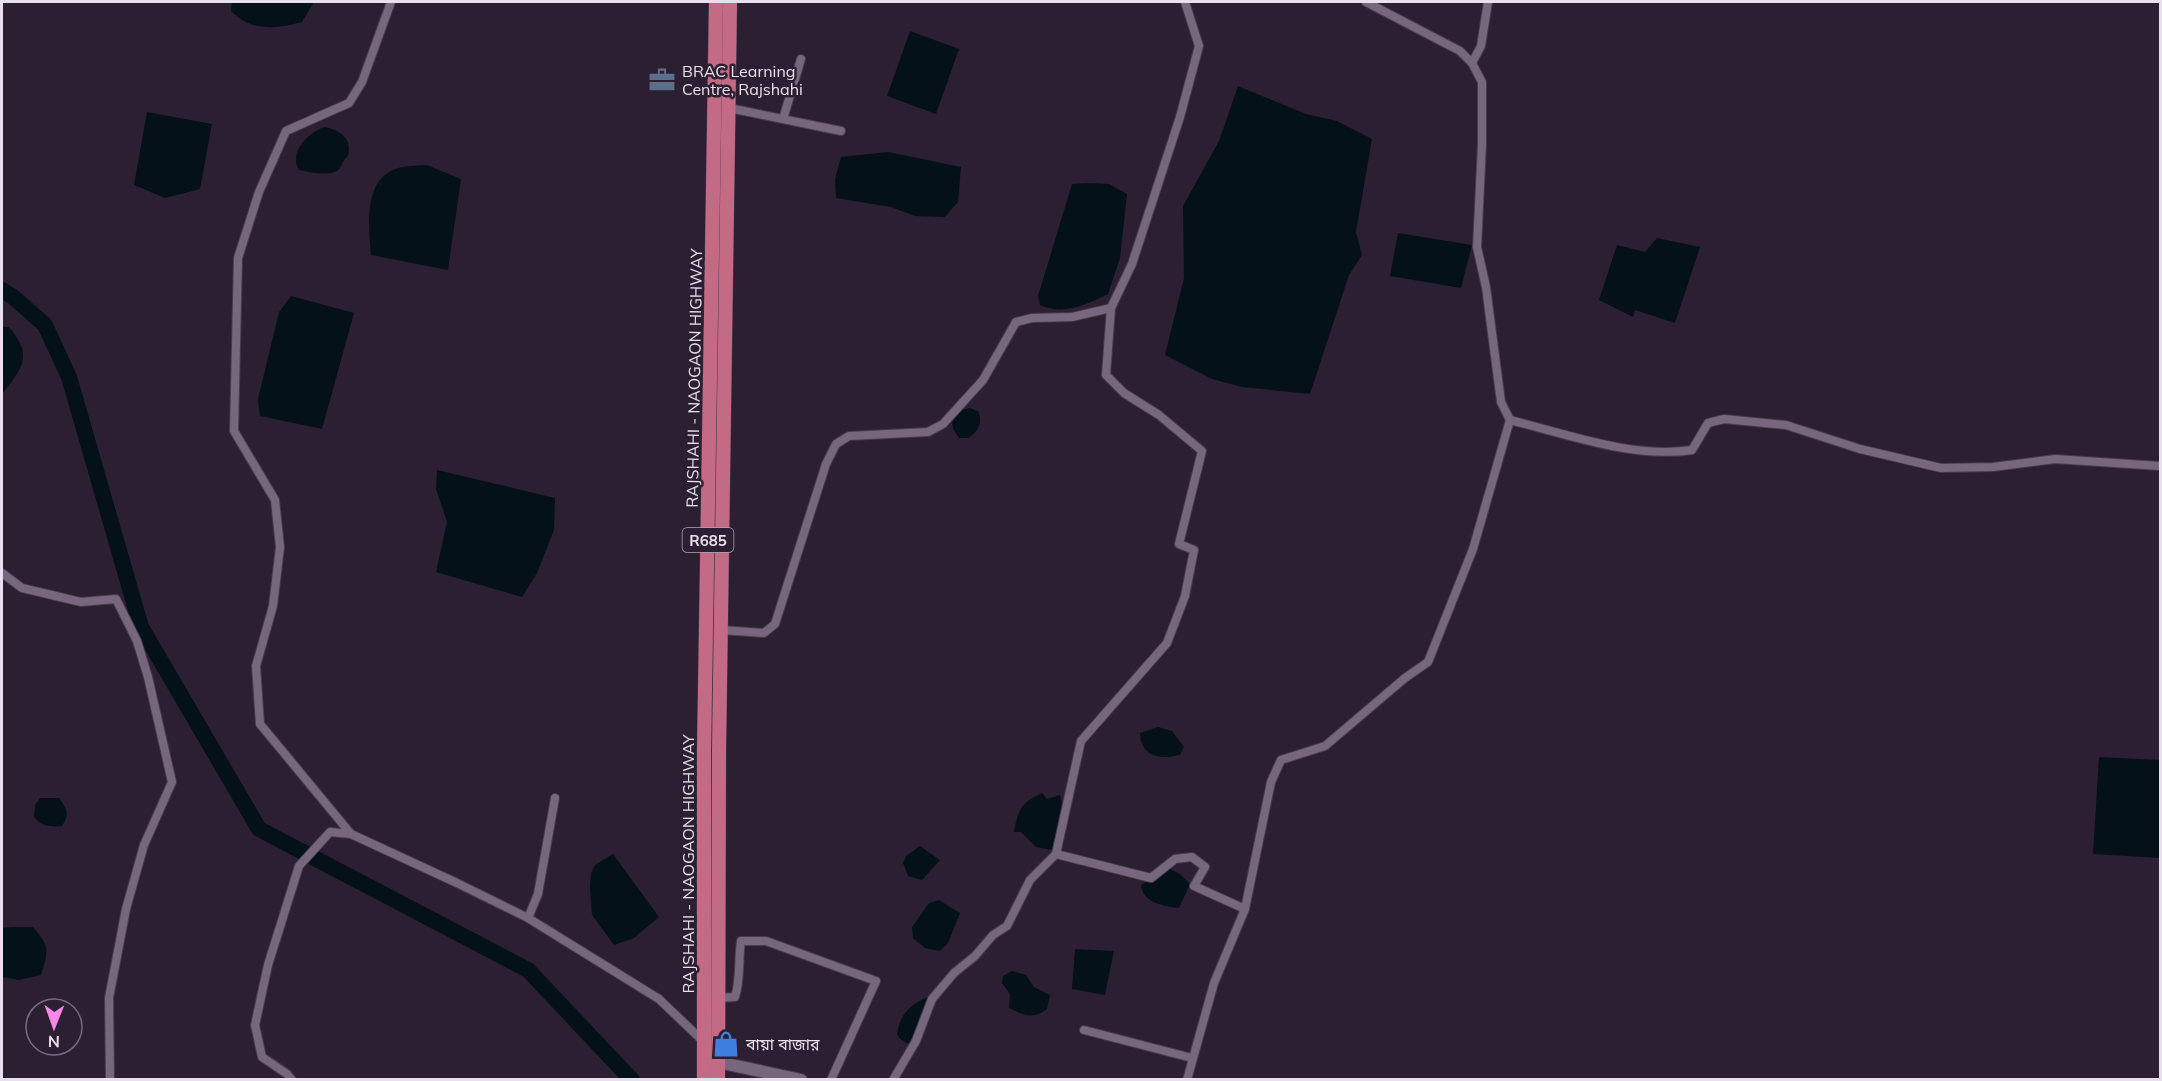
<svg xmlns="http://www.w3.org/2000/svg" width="2162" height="1081" font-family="Mulish,'Noto Sans Bengali',sans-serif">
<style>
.water{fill:#051119}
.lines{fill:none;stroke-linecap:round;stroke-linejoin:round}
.river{stroke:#051119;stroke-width:16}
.street-casing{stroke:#473c4c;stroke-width:10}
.secondary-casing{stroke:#473c4c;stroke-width:14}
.primary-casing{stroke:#473c4c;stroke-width:15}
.street{stroke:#76677d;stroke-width:8}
.secondary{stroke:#76677d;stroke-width:12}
.primary{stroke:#c36a84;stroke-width:14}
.labels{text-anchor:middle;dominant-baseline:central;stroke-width:5;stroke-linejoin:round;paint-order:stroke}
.shield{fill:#2c1f32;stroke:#b0a6b4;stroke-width:1.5}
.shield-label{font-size:15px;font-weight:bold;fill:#e8e0ec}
.poi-label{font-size:16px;fill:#e8e0ec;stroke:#2c1f32;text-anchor:start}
.street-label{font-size:16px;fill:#e8e0ec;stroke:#2c1f32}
</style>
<rect width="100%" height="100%" fill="#2c1f32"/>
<g class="water">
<path d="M232,2H314L302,22C277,29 251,32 231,11Z"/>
<path d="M910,31L959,49L936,114L887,96Z"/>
<path d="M1238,86L1306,114L1337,121L1372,139L1356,232L1362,255L1349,275L1310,394L1242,387L1212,379L1165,355L1184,278L1183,206L1219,141Z"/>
<path d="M147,112L212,124L200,189L165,198L134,185Z"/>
<path d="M325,127C340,130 353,139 348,156C343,160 343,163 340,168C332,178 309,172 299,170C288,152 309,132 325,127Z"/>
<path d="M888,152L961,167L958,202L945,217L915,216L891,207L836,198L835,179L841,157Z"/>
<path d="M427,165L461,179L448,270L371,255C369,232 364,190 386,174C397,165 413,166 427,165Z"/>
<path d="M1091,183L1109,184L1127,194L1120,258L1108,294C1088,304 1062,316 1040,305L1038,296L1072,184Z"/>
<path d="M1398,233L1472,245L1461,288L1390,276Z"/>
<path d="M1657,238L1700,247L1675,323L1635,310L1633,317L1599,300L1617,245L1645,252Z"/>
<path d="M291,296L354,313L322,429L260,416L258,399L279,312Z"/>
<path d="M2,327H9C34,356 22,369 2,394Z"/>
<path d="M970,408L979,412C982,424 979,430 969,438H959L953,429L952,422L962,410Z"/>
<path d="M437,470L555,498L554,530L537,573L522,597L436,572L447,522L436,489Z"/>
<path d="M1158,727L1172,731L1184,747L1180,755C1160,760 1141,757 1140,733Z"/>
<path d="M2099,757L2160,760V858L2093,854Z"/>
<path d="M1042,793L1047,799L1060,795C1066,812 1058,834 1052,850L1036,847L1021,832H1014C1018,810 1021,803 1042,793Z"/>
<path d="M40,798H59C67,809 70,814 62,826C51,827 42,827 34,817L35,805Z"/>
<path d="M920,846L940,860L922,880L908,876L903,863L906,856Z"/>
<path d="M613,854L659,917L634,938L614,945L592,915L590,888L591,873L595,865Z"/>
<path d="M1168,868L1180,874L1190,884L1179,908C1163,906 1143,903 1141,885Z"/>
<path d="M939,900L960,913L948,943L940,951L925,948L913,938L912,927L929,903Z"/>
<path d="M11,927H33C50,947 49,949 41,975L19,980L2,977V928Z"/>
<path d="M1075,949L1114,951L1105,995L1072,989Z"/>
<path d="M1012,971L1026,975L1034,987L1050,995L1047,1009C1033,1020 1023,1015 1009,1008L1010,994L1002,983L1003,976Z"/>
<path d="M930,996L918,1041L909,1044L900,1039L897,1034C900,1013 911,1004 930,996Z"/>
</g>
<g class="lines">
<path class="river" d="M2,290L12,296L45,325L69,377L141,627L259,829L528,970L632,1080"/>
<g class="street-casing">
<g id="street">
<path d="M391,2L362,82L349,103L286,131L259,192L238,258L234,431L275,500L280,547L273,606L256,666L260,724L351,834L457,883L528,918L659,999L705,1043"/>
<path d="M1472,63L1481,46L1488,2"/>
<path d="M729,108L841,131"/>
<path d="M783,119L801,59"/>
<path d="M1510,420C1566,434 1634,459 1692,450L1708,423L1724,419L1786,425L1860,449L1941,468L1993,467L2055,459L2160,466"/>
<path d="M2,573L22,588L81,602L116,599L137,641L148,677L172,782L144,845L126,909L109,998L110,1080"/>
<path d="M721,630L764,633L775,624L826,464L836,444L849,436L928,432L943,424L983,380L1016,322L1032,318L1072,317L1111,308L1132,264L1180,117L1199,46L1185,2"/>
<path d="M1056,854L1151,878L1175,859L1192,857L1205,867L1194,886L1245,909"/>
<path d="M528,918L538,894L555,798"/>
<path d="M719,998L735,997C741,979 738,960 741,941H766L876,981L831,1080"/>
<path d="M1084,1030L1192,1058"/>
<path d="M292,1080L287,1074L262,1057L255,1025L268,965L299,866L330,832L351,834"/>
<path d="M893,1080L916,1041L932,999L954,973L975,956L993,935L1007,926L1030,880L1056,854L1081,741L1167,643L1185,596L1194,550L1179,544L1202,451L1159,415L1124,393L1106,375L1111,308"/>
<path d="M1187,1080L1214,983L1245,909L1271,782L1281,760L1325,746L1405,678L1428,662L1473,549L1510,420L1501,402L1486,287L1477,247L1482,144V82L1472,63L1460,51L1366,2"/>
</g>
</g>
<g class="secondary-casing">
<path id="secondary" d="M718,1062L801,1080"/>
</g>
<g class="primary-casing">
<g id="primary">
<path d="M704,1080V752L716,2"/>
<path d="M718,1080L719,751L730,2"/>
</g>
</g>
<use href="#street" class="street"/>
<use href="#secondary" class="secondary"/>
<use href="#primary" class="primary"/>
</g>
<defs>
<g id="office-bare" transform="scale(2.07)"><path d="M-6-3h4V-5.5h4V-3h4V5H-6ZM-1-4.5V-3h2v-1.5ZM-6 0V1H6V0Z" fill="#5c6f8a" stroke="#2c1f32" stroke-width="2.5" paint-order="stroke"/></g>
<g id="shop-bare" transform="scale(2.07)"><path d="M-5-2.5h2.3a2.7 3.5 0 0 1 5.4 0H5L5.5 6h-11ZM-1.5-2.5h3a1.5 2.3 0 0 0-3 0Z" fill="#3f7fe0" stroke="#2c1f32" stroke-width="2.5" paint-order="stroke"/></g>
</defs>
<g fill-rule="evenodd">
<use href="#office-bare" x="662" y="80"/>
<use href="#shop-bare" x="726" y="1044"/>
</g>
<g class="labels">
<rect class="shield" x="682.5" y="528" width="51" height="24" rx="4.5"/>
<g class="shield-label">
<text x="708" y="540">R685</text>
</g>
<g class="poi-label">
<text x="682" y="71">BRAC Learning<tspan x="682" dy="18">Centre, Rajshahi</tspan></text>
<text x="746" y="1044">বায়া বাজার</text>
</g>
<g class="street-label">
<text transform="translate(694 378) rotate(-89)">RAJSHAHI - NAOGAON HIGHWAY</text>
<text transform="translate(688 864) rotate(-90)">RAJSHAHI - NAOGAON HIGHWAY</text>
</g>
</g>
<rect width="2162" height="1081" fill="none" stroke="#e8e0ec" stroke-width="6"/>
<g transform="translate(54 1027) rotate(181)"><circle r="28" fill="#2c1f32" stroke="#776c7c" stroke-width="1.5"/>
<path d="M0-4.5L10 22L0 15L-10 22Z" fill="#f987e8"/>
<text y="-9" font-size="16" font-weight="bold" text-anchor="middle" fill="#e8e0ec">N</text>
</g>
</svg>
